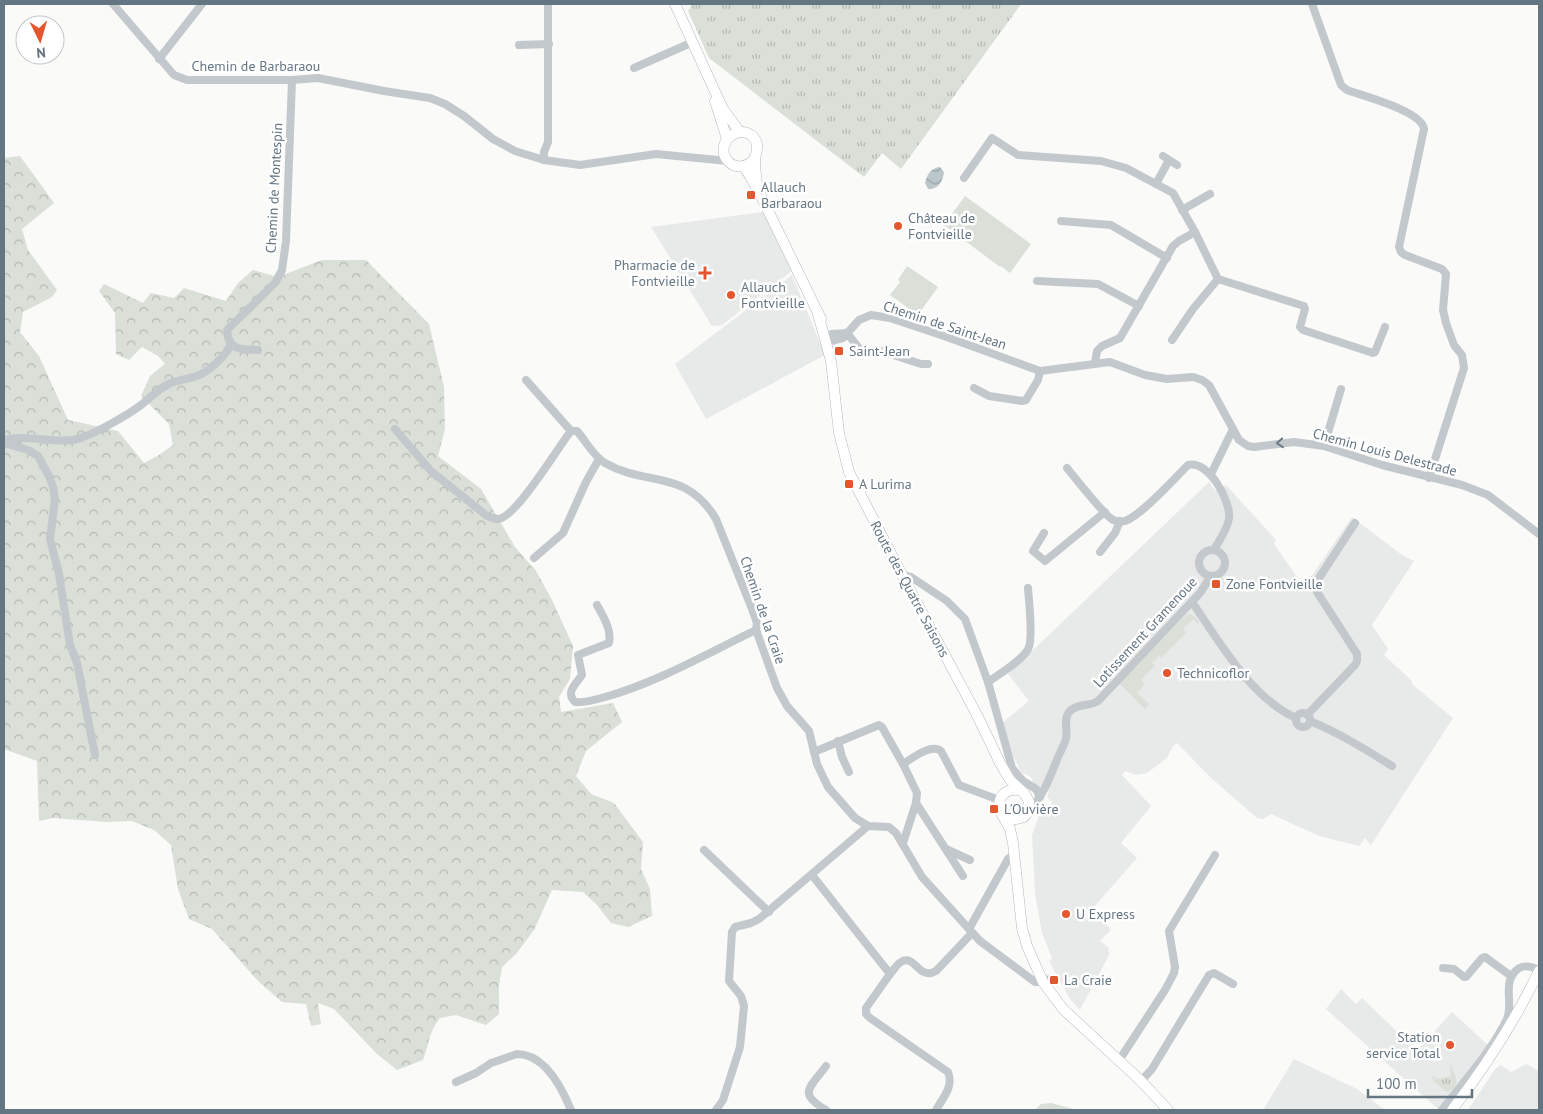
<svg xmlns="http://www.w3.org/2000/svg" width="1543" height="1114" font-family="'PT Sans',sans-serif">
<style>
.built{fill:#e8e9e9}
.grass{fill:url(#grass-tufts)}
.forest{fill:url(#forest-crowns)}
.garden{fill:#dadfd7}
.water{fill:url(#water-waves)}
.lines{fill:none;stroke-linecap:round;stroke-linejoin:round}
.secondary-casing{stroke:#b3babf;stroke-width:11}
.minor{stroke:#c3c8cc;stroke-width:8}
.secondary{stroke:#fff;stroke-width:10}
.oneway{stroke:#6a7a87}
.poi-dot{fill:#e4572e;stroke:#fff;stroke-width:2}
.labels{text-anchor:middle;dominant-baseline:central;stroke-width:5;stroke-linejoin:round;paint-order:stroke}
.street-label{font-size:14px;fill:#657683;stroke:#fff}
.poi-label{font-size:14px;fill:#657683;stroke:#fff;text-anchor:start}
</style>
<defs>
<pattern id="grass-tufts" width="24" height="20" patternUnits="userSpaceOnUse" patternTransform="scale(1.25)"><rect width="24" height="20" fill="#dadfd7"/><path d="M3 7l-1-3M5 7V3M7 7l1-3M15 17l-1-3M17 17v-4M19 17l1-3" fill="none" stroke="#b4b9b4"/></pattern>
<pattern id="forest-crowns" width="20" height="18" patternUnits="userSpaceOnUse" patternTransform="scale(1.25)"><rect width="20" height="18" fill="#dadfd7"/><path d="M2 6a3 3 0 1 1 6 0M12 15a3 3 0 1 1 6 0" fill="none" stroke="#b4b9b4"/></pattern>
<pattern id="water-waves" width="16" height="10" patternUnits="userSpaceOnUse" patternTransform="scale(1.25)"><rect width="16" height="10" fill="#bbc7cb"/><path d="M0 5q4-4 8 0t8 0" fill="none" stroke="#9ca6aa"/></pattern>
</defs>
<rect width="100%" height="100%" fill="#fafaf8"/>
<g class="built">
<path d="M763,212L792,271L722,325L712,326L651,227Z"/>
<path d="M792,275L825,355L706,419L675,364Z"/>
<path d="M1209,482L1215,491L1226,485L1276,540L1274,544L1304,587L1352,517L1402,555L1414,561L1372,625L1388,649L1384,655L1411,680L1413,685L1453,718L1371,845L1365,838L1359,846L1319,836L1271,814L1263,819L1257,818L1211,778L1177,743L1173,746L1167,758L1147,773L1136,775L1125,771L1122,775L1151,806L1121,843L1137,858L1093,908L1111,930L1100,941L1109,948L1108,951L1110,953L1080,1010L1070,999L1049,961L1052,958L1042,933L1035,894L1032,835L1041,810L1046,811L1052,802L1047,797L1049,791L1044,787L1039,789L1034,787L1031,777L1021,772L1009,747L1002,723L1029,701L1008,674Z"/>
<path d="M1341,989L1356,1004L1362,998L1417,1051L1452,1012L1488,1045L1438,1109L1326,1009Z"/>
<path d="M1294,1059L1357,1089L1385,1110H1263Z"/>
<path d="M1526,1064L1539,1071V1110H1468L1496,1068L1501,1065L1511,1072Z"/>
</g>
<g class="grass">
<path d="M692,4H1021L901,169L882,153L864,177L709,58L688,11Z"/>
<path d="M1450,1064C1456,1075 1462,1087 1447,1092L1434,1082L1432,1077L1433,1076L1436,1079L1451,1076Z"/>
</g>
<path class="forest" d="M20,156L54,203L22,229L28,250L57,290L52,297L23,312L20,332L39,356L68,420L118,431L144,463L159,455L173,445L169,424L141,396L150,376L165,364L158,356L142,347L129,360L116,354L115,313L99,291L104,284L143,303L151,293L174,298L184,288L226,301L238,283L253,270L278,277L322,260H366L429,324L444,387L445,429L438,456L481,489L515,547L536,571L552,600L573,646L570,679L559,697L561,712L613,703L622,722L586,751L576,776L591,794L614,803L643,842L641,869L650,889L652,916L628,927L611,923L597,905L583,892L552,890L534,930L516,954L502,967L499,985V1014L486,1025L456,1015L440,1018C429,1031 429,1044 423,1060L397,1070L377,1054L334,1009L318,1003L321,1024L311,1026L306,1004L282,1002L258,981L212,929L189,919L178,889L171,845L154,830L132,821L107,822L53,818L39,821L37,761L4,749V158Z"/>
<g class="garden">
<path d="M965,196L1031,244L1010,273L1001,266L1000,267L944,225Z"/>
<path d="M907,266L938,287L918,315L890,295L900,282L898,280Z"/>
<path d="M1190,614L1194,616L1199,622L1197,624L1194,619L1183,628L1186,633L1161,658L1159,656L1152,663L1155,665L1141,680L1145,684L1137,693L1149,704L1145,709L1119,683L1186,615Z"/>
<path d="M1051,1103L1077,1110H1035L1041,1104Z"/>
</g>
<path class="water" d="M940,167L944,172C943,181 938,190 928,189L925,183C927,174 931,168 940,167Z"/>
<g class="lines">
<g class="secondary-casing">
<g id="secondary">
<path d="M675,4L723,109L740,132"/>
<path d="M715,101L727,139"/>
<path d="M755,158C748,167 736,170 728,161C714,146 735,124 751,135C761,143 756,151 755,160C755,168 756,176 757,184"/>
<path d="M743,166L750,176L759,192L821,319"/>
<path d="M818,314L831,361L839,433L849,472L902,575L977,715L1000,763L1010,780L1025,794L1029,802L1028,812L1024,817L1012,820L1004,817"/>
<path d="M1019,790C1006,788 998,796 999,809L1010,829L1013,843L1022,928L1027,946L1043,982L1063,1009L1141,1081L1168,1110"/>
<path d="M1452,1110C1486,1066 1515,1021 1539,971"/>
</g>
</g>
<g class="minor">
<path d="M113,4L174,75L187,80H292L318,78L384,91L430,98L445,104L464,116L493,139L515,151L544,160L580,165L656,154L728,161"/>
<path d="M1312,4L1341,85L1347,90C1363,96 1422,111 1424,129L1399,247L1401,252L1405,255L1442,269L1446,274L1443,310L1446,323L1454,345L1462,355L1464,368L1429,478"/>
<path d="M519,45L549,44"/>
<path d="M159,59L202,4"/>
<path d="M634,68L693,42"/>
<path d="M1163,156L1177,165"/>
<path d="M544,160V152L548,142V4"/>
<path d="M964,178L992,138L1018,155L1101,161L1126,168L1173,193L1195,232L1218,279L1193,309L1172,340"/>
<path d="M1156,184L1169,160"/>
<path d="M1182,210L1210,194"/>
<path d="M1061,221L1111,225L1167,258"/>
<path d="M1218,279L1304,306L1305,309L1300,327L1303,330L1373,353L1375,352L1385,327"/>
<path d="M1037,281L1098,284L1139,306"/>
<path d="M847,333L862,352L878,350L921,364H928"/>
<path d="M825,338L831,334L847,333"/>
<path d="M827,342L843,338L859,320L871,315L890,318L944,336L1040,371L1110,362L1145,375L1167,379L1193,377L1202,380L1209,385L1239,440L1248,446L1254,447L1294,442L1324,446L1382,465L1462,485L1488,495L1539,534"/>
<path d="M258,350C241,349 228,351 227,330L275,283L282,270L286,241L292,80"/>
<path d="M1095,363L1097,351L1102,346L1120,338L1173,246L1179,241L1195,232"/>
<path d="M526,380L571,431"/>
<path d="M974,388L989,396L1022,401L1026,400L1038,380L1040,371"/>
<path d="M395,429L431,471L487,516C490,517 495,519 498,519C516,518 558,447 571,431H577C586,441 593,456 605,463C646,487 686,468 716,519L752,609L757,623L756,630L777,688L787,706L809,731L817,764L828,787L855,818L868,826L889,827L896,833L922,877L969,929L980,941L1035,982H1043L1049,979"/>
<path d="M4,440C27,434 49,443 73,440C88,438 128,415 141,405C150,398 158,389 169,384C180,378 194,380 205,372C215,365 225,356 231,345"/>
<path d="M4,443L28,450L38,456L49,476L53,487L55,499L50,539L59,574L70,645L77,663L95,755"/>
<path d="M1324,446L1341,389"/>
<path d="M1067,468C1076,479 1103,514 1113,520C1116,521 1122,522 1125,521C1141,516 1175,478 1188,465C1208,459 1231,501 1229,518C1228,529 1219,540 1214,550"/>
<path d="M1211,474L1233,429"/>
<path d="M1044,533L1033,551L1045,561L1105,512"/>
<circle cx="1212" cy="563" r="13"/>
<path d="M1100,552L1115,533L1120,521"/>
<path d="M534,558L563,533L586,482L599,459"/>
<path d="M902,575L911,577L947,601L965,619L988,682L1012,768L1023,781L1036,789L1040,797"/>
<path d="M1192,602C1219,641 1251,698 1296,718"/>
<path d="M597,605C603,616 612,630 609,643L578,655L582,675C576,684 565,692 575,702C585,703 595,700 605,697C656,683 708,653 756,630"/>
<path d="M988,682C999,674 1025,659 1029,647C1033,636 1029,602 1028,588"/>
<circle cx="1303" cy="720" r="7"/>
<path d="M1307,715L1355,665L1357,661V654L1317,592V581L1355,523"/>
<path d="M1310,721C1339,733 1365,749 1392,766"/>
<path d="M838,741L842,757L849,772"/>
<path d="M814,752L879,725L882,727L903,764"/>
<path d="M916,803L963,876"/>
<path d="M1028,812C1043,797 1050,777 1058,757C1061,751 1064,745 1066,739C1068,730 1063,720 1069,712C1076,703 1089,707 1098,701L1200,593L1211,576"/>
<path d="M903,843L916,803L917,793L903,764C913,758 931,743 941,751L959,785L999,800"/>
<path d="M946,849L970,860"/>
<path d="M704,850L769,912"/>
<path d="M812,875L890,974C893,971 897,964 901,962C915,953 918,981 936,971L972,933"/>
<path d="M969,929L1008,859L1015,854"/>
<path d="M1443,968L1454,969L1464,977H1466L1482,958L1485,957L1511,976"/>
<path d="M890,974L866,1008V1014L870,1018L948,1072C954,1086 943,1098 936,1110"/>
<path d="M1118,1062L1165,990L1174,973L1175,967L1169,931L1215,855"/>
<path d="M826,1066C810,1088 797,1093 826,1110"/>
<path d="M1141,1081L1152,1069L1209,975L1214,973L1233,984"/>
<path d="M456,1082L476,1073L491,1063L517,1054C545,1054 562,1088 571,1110"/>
<path d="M716,1110L723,1100L740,1047L744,1006L741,996L729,981L732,932L735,927L751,923L759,919L868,826"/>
<path d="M1442,1110C1464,1081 1491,1052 1507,1019C1513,1006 1504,986 1513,974C1520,964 1529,965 1539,970"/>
</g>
<use href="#secondary" class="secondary"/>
</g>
<defs><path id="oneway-chevron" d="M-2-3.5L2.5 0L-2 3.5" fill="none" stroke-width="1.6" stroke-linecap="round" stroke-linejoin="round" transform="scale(1.25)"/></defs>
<use class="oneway" href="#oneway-chevron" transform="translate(1280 443) rotate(175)"/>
<g class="poi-dot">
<rect x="746" y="190" width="10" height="10" rx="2.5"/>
<circle cx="898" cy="226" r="5"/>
<path d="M702.5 265.5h5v5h5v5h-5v5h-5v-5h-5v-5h5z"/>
<circle cx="731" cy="295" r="5"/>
<rect x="834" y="346" width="10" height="10" rx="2.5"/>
<rect x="844" y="479" width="10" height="10" rx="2.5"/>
<rect x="1211" y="579" width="10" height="10" rx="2.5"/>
<circle cx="1167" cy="673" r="5"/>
<rect x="989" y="804" width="10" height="10" rx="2.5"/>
<circle cx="1066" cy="914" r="5"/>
<rect x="1049" y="975" width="10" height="10" rx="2.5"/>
<circle cx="1450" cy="1045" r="5"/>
</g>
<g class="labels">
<g class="street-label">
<text x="256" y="66">Chemin de Barbaraou</text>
<text transform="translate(274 188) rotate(-87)">Chemin de Montespin</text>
<text transform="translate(945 325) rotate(18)">Chemin de Saint-Jean</text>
<text transform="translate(1385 452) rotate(15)">Chemin Louis Delestrade</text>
<text transform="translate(910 589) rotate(62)">Route des Quatre Saisons</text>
<text transform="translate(763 610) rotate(71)">Chemin de la Craie</text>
<text transform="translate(1145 632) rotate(-47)">Lotissement Gramenoue</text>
</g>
<g class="poi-label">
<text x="761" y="187">Allauch<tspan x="761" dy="16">Barbaraou</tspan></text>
<text x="908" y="218">Château de<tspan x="908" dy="16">Fontvieille</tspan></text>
<text x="695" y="265" text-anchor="end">Pharmacie de<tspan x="695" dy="16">Fontvieille</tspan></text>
<text x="741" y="287">Allauch<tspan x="741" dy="16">Fontvieille</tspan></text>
<text x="849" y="351">Saint-Jean</text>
<text x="859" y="484">A Lurima</text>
<text x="1226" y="584">Zone Fontvieille</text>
<text x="1177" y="673">Technicoflor</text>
<text x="1004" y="809">L'Ouvière</text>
<text x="1076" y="914">U Express</text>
<text x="1064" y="980">La Craie</text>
<text x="1440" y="1037" text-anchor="end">Station<tspan x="1440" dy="16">service Total</tspan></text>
</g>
</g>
<rect width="1543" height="1114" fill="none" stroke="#657683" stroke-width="10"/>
<g transform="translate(40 40) rotate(175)"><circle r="24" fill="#ffffff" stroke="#c1c8cd"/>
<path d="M0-4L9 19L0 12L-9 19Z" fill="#e4572e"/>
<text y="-8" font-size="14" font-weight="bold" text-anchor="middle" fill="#657683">N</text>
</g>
<path d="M1368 1089v8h104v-8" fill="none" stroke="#657683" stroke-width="2.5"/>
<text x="1376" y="1089" font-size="15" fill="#657683" stroke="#ffffff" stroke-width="4" paint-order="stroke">100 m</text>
</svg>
